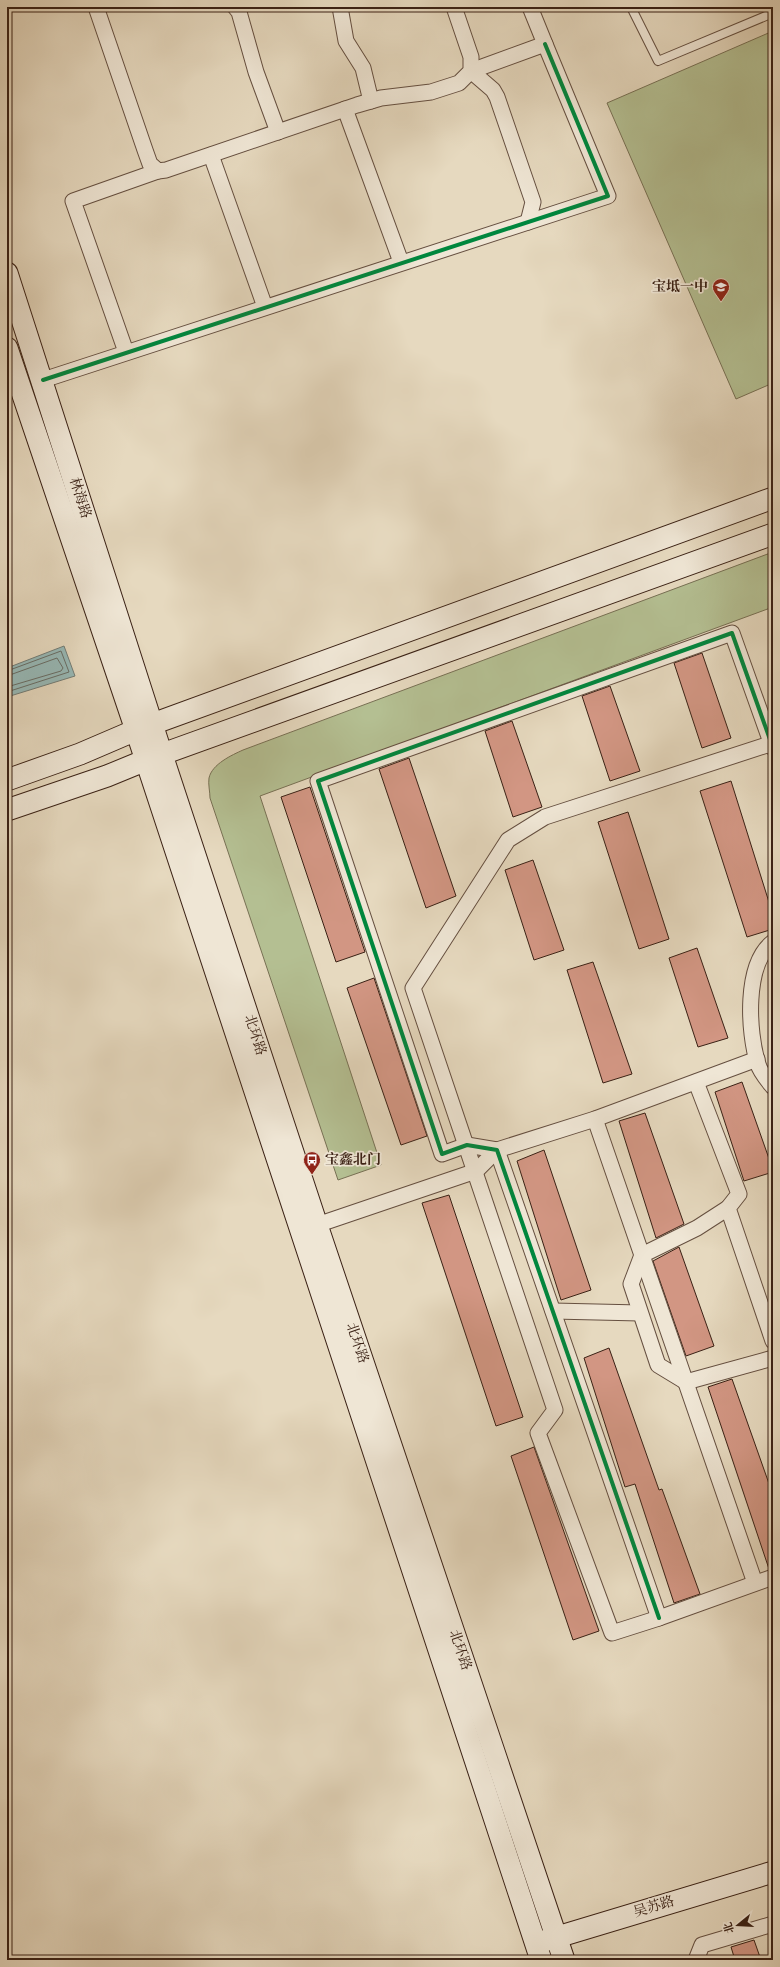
<svg xmlns="http://www.w3.org/2000/svg" width="780" height="1967" font-family="'IM FELL English','Noto Serif SC',serif">
<style>
.green{fill:#b4bf92;stroke:#777054}
.water{fill:#97b9b7;stroke:#727c76}
.lines{fill:none;stroke-linecap:round;stroke-linejoin:round}
.shore{stroke:#686d66;stroke-width:1}
.building{fill:#d29683;stroke:#3a2115}
.lane-casing{stroke:#654f40;stroke-width:10}
.street-casing{stroke:#654f40;stroke-width:17}
.secondary-casing{stroke:#3a2115;stroke-width:23}
.lane{stroke:#efe6d5;stroke-width:8}
.street{stroke:#efe6d5;stroke-width:15}
.secondary{stroke:#efe6d5;stroke-width:21}
.cycleway-casing{stroke:#efe6d5;stroke-width:6}
.cycleway{stroke:#00873e;stroke-width:4}
.labels{text-anchor:middle;dominant-baseline:central;stroke-width:3.5;stroke-linejoin:round;paint-order:stroke}
.poi-label{font-size:14px;font-weight:bold;fill:#3a2115;stroke:#efe6d5;text-anchor:end}
.street-label{font-size:14px;fill:#3a2115;stroke:#efe6d5}
</style>
<rect width="100%" height="100%" fill="#e6d9bf"/>
<filter id="stains"><feTurbulence type="fractalNoise" baseFrequency=".005" numOctaves="4"/><feColorMatrix values="0 0 0 0 .2 0 0 0 0 .09 0 0 0 0 .02 0 0 0 .5 -.17"/></filter>
<radialGradient id="worn" r=".72"><stop offset=".6" stop-color="#630" stop-opacity="0"/><stop offset="1" stop-color="#630" stop-opacity=".3"/></radialGradient>
<g class="green">
<path d="M773,31V383L736,399L607,103Z"/>
<path d="M773,552V607L260,796L381,1165L338,1180L210,798C210,792 208,784 209,778C212,764 232,755 243,750Z"/>
</g>
<path class="water" d="M64,646L75,676L7,697V668Z"/>
<g class="lines">
<g class="shore">
<path d="M7,671L61,651L69,672L7,692"/>
<path d="M7,676L57,658L63,668L61,671L7,687"/>
</g>
</g>
<g class="building">
<path d="M702,653L731,738L702,748L674,663Z"/>
<path d="M610,686L640,771L610,781L582,696Z"/>
<path d="M512,721L542,807L513,817L485,731Z"/>
<path d="M409,758L456,896L426,908L379,769Z"/>
<path d="M731,781L773,915V929L747,937L700,791Z"/>
<path d="M310,787L365,952L336,962L281,797Z"/>
<path d="M628,812L669,939L639,949L598,822Z"/>
<path d="M533,860L564,950L534,960L505,870Z"/>
<path d="M697,948L728,1038L698,1047L669,958Z"/>
<path d="M593,962L632,1074L603,1083L567,970Z"/>
<path d="M374,978L427,1136L401,1145L347,988Z"/>
<path d="M742,1082L773,1170V1172L744,1181L715,1092Z"/>
<path d="M645,1113L684,1224L656,1238L619,1121Z"/>
<path d="M544,1150L591,1290L561,1300L517,1161Z"/>
<path d="M449,1195L523,1417L496,1426L422,1203Z"/>
<path d="M679,1247L714,1346L686,1356L653,1261Z"/>
<path d="M609,1348L659,1490L662,1489L700,1594L674,1603L635,1484L625,1487L584,1358Z"/>
<path d="M732,1379L773,1495V1568L769,1569L708,1387Z"/>
<path d="M534,1447L599,1631L573,1640L511,1456Z"/>
<path d="M754,1940L761,1960H735L731,1947Z"/>
</g>
<g class="lines">
<g class="lane-casing">
<path id="lane" d="M631,7L658,61L773,13"/>
</g>
<g class="street-casing">
<g id="street">
<path d="M96,7L145,150L150,164L158,171L166,170L357,105L381,98L431,92L459,83L471,71V57L454,7"/>
<path d="M235,7L239,12L256,72L278,132"/>
<path d="M340,7L346,41L363,68L371,101"/>
<path d="M345,109L401,262"/>
<path d="M211,155L265,307"/>
<path d="M528,222L533,202L497,97L493,90L471,71L545,44L530,7"/>
<path d="M126,352L73,201L158,171"/>
<path d="M43,380L608,196L545,44"/>
<path d="M773,743L545,817L508,840L413,988L555,1410L538,1433L612,1633L659,1618L773,1577"/>
<path d="M773,942C744,964 748,1032 758,1064C760,1072 768,1081 773,1087"/>
<path d="M696,1082L739,1194L728,1208L773,1341"/>
<path d="M595,1119L755,1583"/>
<path d="M728,1208L697,1228L642,1255L631,1284L658,1365L686,1382L773,1358"/>
<path d="M308,1228L476,1171L497,1150L595,1119L757,1059"/>
<path d="M553,1311L640,1313"/>
<path d="M659,1618L497,1150L467,1145L442,1154L318,781L732,633L773,748"/>
<path d="M696,1960L702,1945L773,1924"/>
</g>
</g>
<g class="secondary-casing">
<g id="secondary">
<path d="M7,273L162,755L317,1225L564,1960"/>
<path d="M7,348L136,730L541,1960"/>
<path d="M7,780L80,754L136,730L773,498"/>
<path d="M7,810L107,776L146,760L773,534"/>
<path d="M544,1941L773,1872"/>
</g>
</g>
<use href="#lane" class="lane"/>
<use href="#street" class="street"/>
<use href="#secondary" class="secondary"/>
<g class="cycleway-casing">
<g id="cycleway">
<path d="M43,380L608,196L545,44"/>
<path d="M659,1618L497,1150L467,1145L442,1154L318,781L732,633L773,748"/>
</g>
</g>
<use href="#cycleway" class="cycleway"/>
</g>
<defs>
<g id="school-pin" transform="scale(0.9)"><path d="M0 17L-7.5 6A9.5 9.5 0 1 1 7.5 6Z" fill="#8f2418" stroke="#efe6d5"/><path d="M0-5L7-2L0 1L-7-2ZM-4 1L0 2.5L4 1V4Q0 6-4 4Z" fill="#fff"/></g>
<g id="bus-pin" transform="scale(0.9)"><path d="M0 17L-7.5 6A9.5 9.5 0 1 1 7.5 6Z" fill="#8f2418" stroke="#efe6d5"/><path d="M-5-6H5V4H4V6H2V4H-2V6H-4V4H-5ZM-3.5-4V0h7V-4ZM-3.5 1.2v1.5H-2V1.2ZM2 1.2v1.5H3.5V1.2Z" fill="#fff"/></g>
</defs>
<g fill-rule="evenodd">
<use href="#school-pin" x="721" y="287"/>
<use href="#bus-pin" x="312" y="1160"/>
</g>
<g class="labels">
<g class="poi-label">
<text x="708" y="287">宝坻一中</text>
<text x="325" y="1160" text-anchor="start">宝鑫北门</text>
</g>
<g class="street-label">
<text transform="translate(80 498) rotate(72)">林海路</text>
<text transform="translate(255 1035) rotate(72)">北环路</text>
<text transform="translate(357 1343) rotate(71)">北环路</text>
<text transform="translate(460 1650) rotate(71)">北环路</text>
<text transform="translate(654 1907) rotate(-17)">吴苏路</text>
</g>
</g>
<rect width="780" height="1967" fill="none" stroke="#e6d9bf" stroke-width="24"/>
<rect x="8" y="8" width="764" height="1951" fill="none" stroke="#3a2115" stroke-width="2"/>
<rect x="12" y="12" width="756" height="1943" fill="none" stroke="#3a2115"/>
<g transform="translate(738 1925) rotate(252)" stroke="#efe6d5" stroke-width="3" paint-order="stroke">
<path d="M0-3L7 15L0 10L-7 15Z" fill="#3a2115"/>
<text y="-6" font-size="11" font-weight="bold" text-anchor="middle" fill="#3a2115">北</text>
</g>
<rect width="100%" height="100%" filter="url(#stains)"/>
<rect width="100%" height="100%" fill="url(#worn)"/>
</svg>
